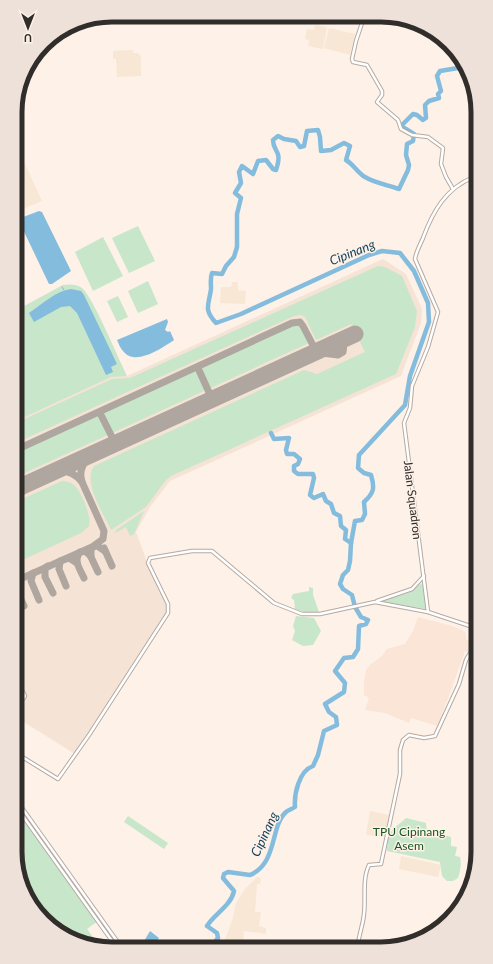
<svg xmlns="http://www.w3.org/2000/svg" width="493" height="964" font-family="Lato,sans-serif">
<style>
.built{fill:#f5e3d5}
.industrial{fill:#fae5d7}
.education{fill:#f7e7d4}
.green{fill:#c8e6c9}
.water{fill:#84bcde}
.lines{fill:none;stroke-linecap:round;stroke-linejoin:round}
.stream{stroke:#84bcde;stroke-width:1}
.river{stroke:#84bcde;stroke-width:4.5}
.taxiway{stroke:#afa69f;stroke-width:7}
.runway{stroke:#afa69f;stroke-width:17}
.minor-casing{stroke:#b5aaa2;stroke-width:4.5}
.minor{stroke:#fff;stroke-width:2.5}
.labels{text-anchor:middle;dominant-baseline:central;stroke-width:3;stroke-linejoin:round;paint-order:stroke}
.street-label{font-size:12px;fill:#312d2a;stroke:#fdf1e8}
.park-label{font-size:12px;fill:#15551f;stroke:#fdf1e8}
.water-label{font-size:13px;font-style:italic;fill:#123f57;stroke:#fdf1e8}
.rim{fill:none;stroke:#312d2a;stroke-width:5}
</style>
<rect width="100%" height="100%" fill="#fdf1e8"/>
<path class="built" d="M383,259L406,274L422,309L421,323L401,376L170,481L150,507L136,532L147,562L167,604V613L75,754L19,719L17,310L63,285H72L82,288L92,304L127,376Z"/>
<path class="industrial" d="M418,617L452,626L464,631L466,633V639L473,644L468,652L465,651L438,726L411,718L409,723L385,713L365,710L369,698L364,695V683L366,670L370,665L382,656L387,649L405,644L413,631Z"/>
<g class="education">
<path d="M315,25L327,27L323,49L308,46L309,40L305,39L307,29L314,30Z"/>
<path d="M329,28L355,34L350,55L324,48Z"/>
<path d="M133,50V53H138L141,57V76L117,77L116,59H113V51Z"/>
<path d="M19,151L42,201L16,212V152Z"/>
<path d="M232,282H238V290L246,291L245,304L220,303L221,287H231Z"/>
<path d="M370,811L389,815L385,837L366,835Z"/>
<path d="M401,856L441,865L438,877L399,869Z"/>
<path d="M257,877L261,878L260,884H257L255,912H261L259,926L266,928V934L244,931L243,940H236V943L224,942L232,921L236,903L245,889Z"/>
</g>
<g class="green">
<path d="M138,226L155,261L129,273L112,238Z"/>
<path d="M103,237L123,276L93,291L75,252Z"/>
<path d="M378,266L385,267L402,276L417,311L415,327L396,374L171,476L166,480L146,507L111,530C104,514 82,482 94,466L304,370L317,374L365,352L351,324L316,340L305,317L301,315L294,316L18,442V422L112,379L130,378Z"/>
<path d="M148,281L158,304L138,313L128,291Z"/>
<path d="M63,285C69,284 77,284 82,288C94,299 118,358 127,376L111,377L18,420L17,310Z"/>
<path d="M118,296L128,317L117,322L107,301Z"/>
<path d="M297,322L303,326L311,342L18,476V449Z"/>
<path d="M62,481C66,481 70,482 74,485C81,491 92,517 89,526L81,533L18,562V501Z"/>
<path d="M144,511L134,534L130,536L126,527L115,533L116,530Z"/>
<path d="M420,584L424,585L426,609L384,602V600L408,593Z"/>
<path d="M309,587L313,588V595L319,612L308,613L295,609L294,600L291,598L293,594L309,591Z"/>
<path d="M296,616L314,618L321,631L313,645L303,646L292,640L295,631L293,626Z"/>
<path d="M20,812L98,921L87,929L101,948L48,925L20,883Z"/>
<path d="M128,816L168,843L164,849L124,822Z"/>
<path d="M406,818L426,823L427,834L441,839L444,835L451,837V846L457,847L455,856L460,857C462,865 460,871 458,878L453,881H447L442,876L440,862L387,851C388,829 391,832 406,818Z"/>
</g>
<g class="water">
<path d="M39,211L42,212L71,271L52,284H49L18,219Z"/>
<path d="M71,289L81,291L84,295L117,364L111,367L113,372L106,375L77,313L70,306L61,307L34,322L29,313C42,304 56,291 71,289Z"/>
<path d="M167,319L168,322L165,330L168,332L170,331L174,340C162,348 135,367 123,351C120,348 119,344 117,340Z"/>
<path d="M150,931L159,938L153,947L140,948Z"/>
</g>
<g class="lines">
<path class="stream" d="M62,287L64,290"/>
<g class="river">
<path d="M271,433L274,439L289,438L286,450L287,454H294L300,459L298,464L294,466V471L298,474H313L314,478L310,495L314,498L323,494L326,501L331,504L334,513L340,516L341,526L346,530L345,539L351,543"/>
<path d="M211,947L218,938L217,933L207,926C214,914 231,906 234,891L223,878L224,874L228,872L250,875C278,863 270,826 286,812C288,810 292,809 295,807C294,794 299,771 313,766L318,755L324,731L337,725L336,717L329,712L325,704L344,692L345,683L335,671L344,658L353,657L358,649L359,626L366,624L368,620L361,617L355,607L352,595L343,589L340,584L343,575L348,570L350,561L351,543L355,521L362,520L365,514L364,502C374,493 375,488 371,475L364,473L358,468L359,455L405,405L410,376L429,322L428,303L414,271L400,253L382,251L369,255L241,314L216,323C203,309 209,305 211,289C211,283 210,278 212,273L222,274L226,266L234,257L237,247V214L241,198L235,193L241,183L239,172L242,166L253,174L258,161L266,160L273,169L276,170C283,149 273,153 273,140L278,136L284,139L296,141L300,147L304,146L307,131L318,130L320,137L321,151L331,150L344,143L350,146L346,160C354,165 358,173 365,177C375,183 388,185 399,189L408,170L409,165L406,155L407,144L413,141L414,134L401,126L413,114L417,115L423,120L426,118L425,105L429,101L439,98L438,94L441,91L437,76L440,71L464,67"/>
</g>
<g class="taxiway">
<path d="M306,356L322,353L338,355L343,352C345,345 341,336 333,339C328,340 325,345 323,348"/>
<path d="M198,368L212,399"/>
<path d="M100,413L115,443"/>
<path d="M18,449L292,323L300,322L303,326L316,351"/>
<path d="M53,472C65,469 74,472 82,482C78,469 84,460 95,453"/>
<path d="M18,479L21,486"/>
<path d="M104,548L112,566"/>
<path d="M48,566L45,568V577L53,593"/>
<path d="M98,572L91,557V549L96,545L105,551"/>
<path d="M33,573L31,581L39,600"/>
<path d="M84,578C80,569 73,561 80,552C85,550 88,553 91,557"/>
<path d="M18,580L92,547L103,539L104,531L82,482"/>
<path d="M66,586L59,569L60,561L69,558L77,563"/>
<path d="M18,593L24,606"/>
</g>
<path class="runway" d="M18,488L355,334"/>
<g class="minor-casing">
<g id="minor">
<path d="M364,17L356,41L352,59L353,62L367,65L382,91V95L377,102L398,120L401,129L412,135L428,137L443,148L441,164L446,177L453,189"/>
<path d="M377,601L412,589L424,576"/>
<path d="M428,612L404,423L410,408L412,386L428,347L438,312L415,259C416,252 420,245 423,238C433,211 446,188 474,177"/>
<path d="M19,692H23L25,696L23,699L19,700"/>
<path d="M19,755L58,779L89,735L168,613V604L148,563L150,558L192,551H212L274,603L302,614H320L375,602L428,612L476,628"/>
<path d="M20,805L122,948"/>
<path d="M20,812L117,948"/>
<path d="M358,945C359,934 363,925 364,914C366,898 362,879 369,865L381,864L400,774V750L403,740L409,735L424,738L435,736L459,684L466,660L476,643"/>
</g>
</g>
<use href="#minor" class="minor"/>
</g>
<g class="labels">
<g class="street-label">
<text transform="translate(413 500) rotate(83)">Jalan Squadron</text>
</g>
<g class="park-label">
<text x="409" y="831">TPU Cipinang<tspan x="409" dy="14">Asem</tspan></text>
</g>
<g class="water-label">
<text transform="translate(352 252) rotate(-22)">Cipinang</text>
<text transform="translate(264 834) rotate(-65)">Cipinang</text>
</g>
</g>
<path d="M0 0H493V964H0ZM112 22H381A90 90 0 0 1 471 112V852A90 90 0 0 1 381 942H112A90 90 0 0 1 22 852V112A90 90 0 0 1 112 22Z" fill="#ede1d9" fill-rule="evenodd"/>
<path class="rim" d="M112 22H381A90 90 0 0 1 471 112V852A90 90 0 0 1 381 942H112A90 90 0 0 1 22 852V112A90 90 0 0 1 112 22Z"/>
<g transform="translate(28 28) rotate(180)" stroke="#fdf1e8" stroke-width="3" paint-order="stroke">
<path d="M0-3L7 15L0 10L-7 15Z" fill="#312d2a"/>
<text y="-6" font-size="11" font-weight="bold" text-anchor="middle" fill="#312d2a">U</text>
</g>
</svg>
